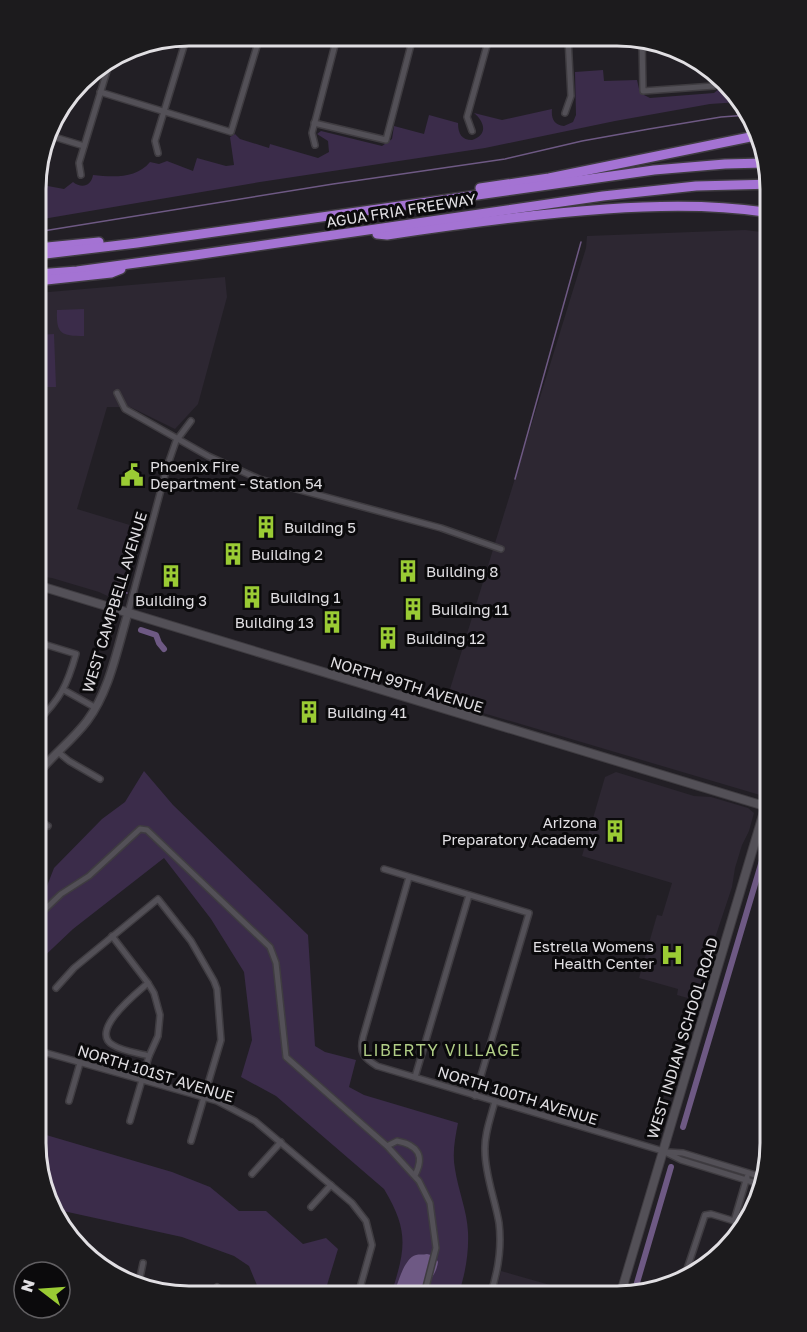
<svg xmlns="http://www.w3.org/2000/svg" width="807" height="1332" font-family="'Golos Text',sans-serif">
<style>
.built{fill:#2d2732}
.green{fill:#3b2c4a}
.water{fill:#6e5984}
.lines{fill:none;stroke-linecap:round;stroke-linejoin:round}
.stream{stroke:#6e5984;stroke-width:1.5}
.canal{stroke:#6e5984;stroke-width:6}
.minor-casing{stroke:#3f3c41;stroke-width:8}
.tertiary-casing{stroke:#3f3c41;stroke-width:10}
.secondary-casing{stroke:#3f3c41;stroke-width:10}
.motorway-casing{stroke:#3f3c41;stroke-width:12}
.minor{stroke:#535057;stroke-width:5}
.tertiary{stroke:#535057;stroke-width:7}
.secondary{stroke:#535057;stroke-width:8}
.motorway{stroke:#a473d3;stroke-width:9}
.labels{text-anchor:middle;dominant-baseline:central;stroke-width:6;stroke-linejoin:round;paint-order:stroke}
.street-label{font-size:15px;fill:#e1dfe3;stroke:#0b0a0c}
.poi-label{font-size:15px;fill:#e1dfe3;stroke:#0b0a0c;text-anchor:start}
.neighbourhood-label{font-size:16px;letter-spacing:1.5px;fill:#b1ce86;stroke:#0b0a0c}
.rim{fill:none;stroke:#e1dfe3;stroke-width:3}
</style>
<rect width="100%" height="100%" fill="#221f25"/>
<g class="built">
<path d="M745,230L771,233V755L760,795L446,702L586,248L587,236Z"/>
<path d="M225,277L227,297L198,404L175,429L130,407H107L77,509L143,529L124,597L116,600L99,592L52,578L37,576V293Z"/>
<path d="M616,772L694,796L711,797L748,808L754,813L749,831L742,845L735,868L732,887L712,947L698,1001L677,995L678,989L639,978L657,915L662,916L672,883L582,856L605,777Z"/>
<path d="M501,1271L550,1285L585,1296H495Z"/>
</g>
<g class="green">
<path d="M603,70L604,81L637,80L640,93L650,98L714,93L720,88L722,78L739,102L710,104L615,121L485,148L260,182L37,220V184L64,189L73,182C82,189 91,186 93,175C113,177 136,179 150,162L159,164L167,161L193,171L197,158L226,166L234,165L230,137L235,134L240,139L269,148L270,144L318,158L329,152L328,141L317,134L321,131L382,146L392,139L394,126L424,134L429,115L458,123C458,134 462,140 472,140C488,135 485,122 474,113L502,120L552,109C551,118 554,125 564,126L573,122L576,115L575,72Z"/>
<path d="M84,309V336C61,336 56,334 57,310Z"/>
<path d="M54,334L56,387H37V335Z"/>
<path d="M144,771L173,805L308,935L315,1046L325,1052L356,1060L349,1087L364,1095L458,1123C455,1138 452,1154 455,1169C458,1190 467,1210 468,1232C469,1254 465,1275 458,1296L391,1295C405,1250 410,1232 384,1189L276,1096L241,1077L252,1040L244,972L211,919L164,858L73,929L36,964V907L40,904L54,868L102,819L125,802Z"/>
<path d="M36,1132L172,1172L210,1187L239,1211H266L303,1244L326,1238L338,1249L324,1295H261L249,1266L234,1256L182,1237L54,1209C42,1194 36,1152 36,1132Z"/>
</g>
<path class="water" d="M427,1254L435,1256L438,1262C436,1277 426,1284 417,1295H394C397,1285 404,1258 416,1255C419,1254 423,1255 427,1254Z"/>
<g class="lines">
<g class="stream">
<path d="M37,232L333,184L505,159L582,141L649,129L721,117L748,115"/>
<path d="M515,479L581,242"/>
<path d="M112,588L127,593"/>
<path d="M671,1069L675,1070"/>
<path d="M661,1107L663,1112"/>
</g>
<g class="canal">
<path d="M141,630L156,635L159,643L164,649"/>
<path d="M765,848L768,839"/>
<path d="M683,1127L764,854"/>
<path d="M634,1293L671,1167"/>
</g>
<g class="minor-casing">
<g id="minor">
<path d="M642,39L643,91L714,86V71"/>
<path d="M100,92L231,132L260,36"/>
<path d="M565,113L571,96L568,38"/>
<path d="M314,123L386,140L413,37"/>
<path d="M472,131L467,117L489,38"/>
<path d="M48,135L84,146"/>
<path d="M315,145L312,133L337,37"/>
<path d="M158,153L155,141L187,36"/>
<path d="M81,175L79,163L110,61"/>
<path d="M117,393L125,409L208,456L259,479L441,528L501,549"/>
<path d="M128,613L167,467L176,441L191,421"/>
<path d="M64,690L96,708"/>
<path d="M37,722C60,699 67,686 76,654L37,642"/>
<path d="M58,752L69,761L100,779"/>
<path d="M36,819L48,826"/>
<path d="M384,869L529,913L475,1096"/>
<path d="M409,877L363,1037C359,1053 364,1058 377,1066L663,1151L681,1160L759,1184"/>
<path d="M36,918L61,894L89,876L140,829L147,830L270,947L276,963L286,1057L387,1146L419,1181L430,1203L436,1248L424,1295"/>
<path d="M112,936L148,983L154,993L160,1015L158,1036L149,1056L130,1121"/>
<path d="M148,983C138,992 88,1031 113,1045C122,1051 138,1053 149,1056"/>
<path d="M56,988L74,968L158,899L191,941L214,981L217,989L221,1040L191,1141"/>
<path d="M36,1050L217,1101L255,1121L352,1203L366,1221L372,1245L358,1295"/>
<path d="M415,1077L469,895"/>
<path d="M69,1101L80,1063"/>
<path d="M387,1146L397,1141C418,1145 425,1156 415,1175"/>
<path d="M667,1152L683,1153L762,1177"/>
<path d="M252,1174L281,1142"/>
<path d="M311,1207L331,1185"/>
<path d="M734,1221L747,1177"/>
<path d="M684,1278L705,1215L711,1214L744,1224"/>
<path d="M139,1282L143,1263"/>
<path d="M217,1287L226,1295"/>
<path d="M490,1296C498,1272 502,1247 499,1223C495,1199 485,1175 485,1151C484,1134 491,1117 495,1101"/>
</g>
</g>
<g class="tertiary-casing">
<path id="tertiary" d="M36,776C51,756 72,741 87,721C110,690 117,649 128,613"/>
</g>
<g class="secondary-casing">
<g id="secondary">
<path d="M37,585L771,808"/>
<path d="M620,1296L771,788"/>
</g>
</g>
<g class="motorway-casing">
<g id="motorway">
<path d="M480,188L549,178L760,135"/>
<path d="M377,234L387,235C460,224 533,214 606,209C661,205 717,204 771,213"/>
<path d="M37,248L99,242"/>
<path d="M37,255L137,243L654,170L725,164L766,163"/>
<path d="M37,274L77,271L195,255L603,196L696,186L770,184"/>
<path d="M37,281L111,273L121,269"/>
</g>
</g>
<use href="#minor" class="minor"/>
<use href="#tertiary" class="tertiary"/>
<use href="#secondary" class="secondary"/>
<use href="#motorway" class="motorway"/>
</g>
<defs>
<g id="civic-bare" transform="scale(1.8)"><path d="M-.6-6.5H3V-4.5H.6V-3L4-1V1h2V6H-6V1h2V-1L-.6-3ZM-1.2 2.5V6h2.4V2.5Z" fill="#9acb34" stroke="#0b0a0c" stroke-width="2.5" paint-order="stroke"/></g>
<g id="building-bare" transform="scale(1.8)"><path d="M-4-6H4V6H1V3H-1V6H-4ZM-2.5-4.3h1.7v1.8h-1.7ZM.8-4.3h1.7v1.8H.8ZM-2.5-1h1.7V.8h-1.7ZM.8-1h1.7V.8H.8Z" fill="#9acb34" stroke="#0b0a0c" stroke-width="2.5" paint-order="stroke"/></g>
<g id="hospital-bare" transform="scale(1.8)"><path d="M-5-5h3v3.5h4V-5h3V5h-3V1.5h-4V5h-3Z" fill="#9acb34" stroke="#0b0a0c" stroke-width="2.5" paint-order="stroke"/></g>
</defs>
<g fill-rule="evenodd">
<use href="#civic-bare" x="132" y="475"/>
<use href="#building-bare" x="266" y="527"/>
<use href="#building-bare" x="233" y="554"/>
<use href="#building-bare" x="408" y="571"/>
<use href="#building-bare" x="171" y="576"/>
<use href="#building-bare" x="252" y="597"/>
<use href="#building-bare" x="413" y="609"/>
<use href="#building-bare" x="332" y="622"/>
<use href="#building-bare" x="388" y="638"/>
<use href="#building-bare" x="309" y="712"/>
<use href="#building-bare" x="615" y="831"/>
<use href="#hospital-bare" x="672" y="955"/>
</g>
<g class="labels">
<g class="street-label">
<text transform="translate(401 210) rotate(-9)">AGUA FRIA FREEWAY</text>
<text transform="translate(114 602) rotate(-73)">WEST CAMPBELL AVENUE</text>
<text transform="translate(407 684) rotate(17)">NORTH 99TH AVENUE</text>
<text transform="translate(682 1038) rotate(-73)">WEST INDIAN SCHOOL ROAD</text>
<text transform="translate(156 1073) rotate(17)">NORTH 101ST AVENUE</text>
<text transform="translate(518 1095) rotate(17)">NORTH 100TH AVENUE</text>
</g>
<g class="poi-label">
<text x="150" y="466">Phoenix Fire<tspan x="150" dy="17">Department - Station 54</tspan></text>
<text x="284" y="527">Building 5</text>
<text x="251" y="554">Building 2</text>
<text x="426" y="571">Building 8</text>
<text x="270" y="597">Building 1</text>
<text x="171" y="600" text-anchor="middle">Building 3</text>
<text x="431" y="609">Building 11</text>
<text x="314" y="622" text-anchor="end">Building 13</text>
<text x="406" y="638">Building 12</text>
<text x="327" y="712">Building 41</text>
<text x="597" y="822" text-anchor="end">Arizona<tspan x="597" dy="17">Preparatory Academy</tspan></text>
<text x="654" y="946" text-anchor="end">Estrella Womens<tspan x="654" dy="17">Health Center</tspan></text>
</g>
<g class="neighbourhood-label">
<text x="442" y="1050">LIBERTY VILLAGE</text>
</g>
</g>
<path d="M0 0H807V1332H0ZM189 46H617A143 143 0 0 1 760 189V1143A143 143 0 0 1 617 1286H189A143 143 0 0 1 46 1143V189A143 143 0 0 1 189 46Z" fill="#1c1b1d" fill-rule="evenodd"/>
<path class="rim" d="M189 46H617A143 143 0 0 1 760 189V1143A143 143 0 0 1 617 1286H189A143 143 0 0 1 46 1143V189A143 143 0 0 1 189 46Z"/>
<g transform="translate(42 1290) rotate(287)"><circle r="28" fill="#0b0a0c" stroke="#615f62" stroke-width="1.5"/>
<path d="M0-4.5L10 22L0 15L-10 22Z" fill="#9acb34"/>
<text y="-9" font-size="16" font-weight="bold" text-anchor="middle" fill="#e1dfe3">N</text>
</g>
</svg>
